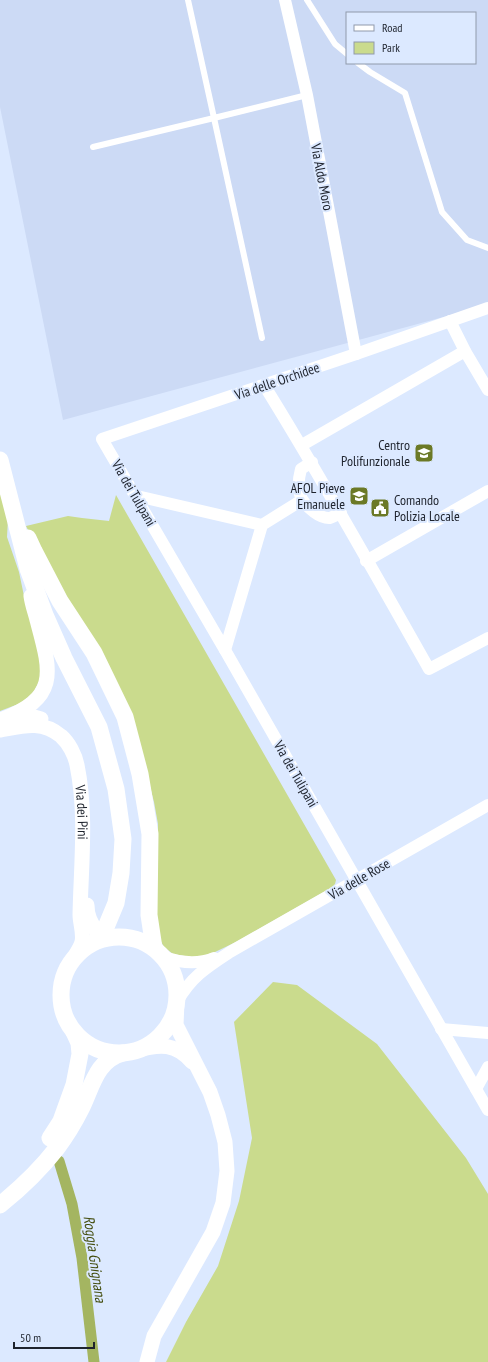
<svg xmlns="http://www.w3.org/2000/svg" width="488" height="1362" font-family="'PT Sans Narrow',sans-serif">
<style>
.built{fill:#ccdaf5;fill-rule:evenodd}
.green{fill:#cadb8d}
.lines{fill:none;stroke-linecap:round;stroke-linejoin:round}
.canal{stroke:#a4b561;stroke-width:11}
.service{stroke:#fff;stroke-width:6}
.minor{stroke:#fff;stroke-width:12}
.tertiary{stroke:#fff;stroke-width:15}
.secondary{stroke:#fff;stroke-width:17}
.labels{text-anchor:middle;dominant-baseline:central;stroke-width:4;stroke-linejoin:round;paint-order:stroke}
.street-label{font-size:14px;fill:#1e232d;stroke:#dce9ff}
.poi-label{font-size:14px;fill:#1e232d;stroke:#dce9ff;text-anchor:end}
.water-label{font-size:15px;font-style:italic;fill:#424c0c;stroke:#dce9ff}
</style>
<rect width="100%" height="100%" fill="#dce9ff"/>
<path class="built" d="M0,0H488V314L462,312L63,420L0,107ZM347,13H475V63H347Z"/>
<g class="green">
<path d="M0,492L8,519L7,537L19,572L24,596L39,645L41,678L33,693L21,703L0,711Z"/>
<path d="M116,495L336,880L335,884L331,888L236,942L215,952L196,958L173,954L164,947L158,936L155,922L158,824L154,802L141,751L26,526L68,516L82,518L109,521Z"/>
<path d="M273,982L297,985L377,1044L466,1158L488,1194V1362H166L186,1322L218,1266L239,1201L252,1138L234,1022Z"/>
</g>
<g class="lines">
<path class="canal" d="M59,1161L72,1204L82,1258L94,1362"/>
<g class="service">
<path d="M188,0L214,118L307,95"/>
<path d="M307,0L335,44L347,54"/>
<path d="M358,63L370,72L405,93L442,212L467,240L488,248"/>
<path d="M93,147L214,118L262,338"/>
</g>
<g class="minor">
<path d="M285,0L307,95L356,354"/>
<path d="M488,308L356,354L102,439L225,650L488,1110"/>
<path d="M450,321L465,351L488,390"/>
<path d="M264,385C322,478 375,574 429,669L488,638"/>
<path d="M302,445L465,351"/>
<path d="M312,462L301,469C296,488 298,500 314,512C318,515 323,518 329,518C332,518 337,514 341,513"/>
<path d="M137,496L262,525"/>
<path d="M366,561L488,491"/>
<path d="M225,650L262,525L302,500"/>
<path d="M164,957C181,963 197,965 214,958"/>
<path d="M177,1002C191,977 207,967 230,952L488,805"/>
<path d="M441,1029L488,1033"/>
<path d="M476,1089L488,1067"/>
</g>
<g class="tertiary">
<path d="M15,714L27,715L41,719"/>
<path d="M0,720C60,698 51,672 37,620C35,612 32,604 31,596"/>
<path id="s1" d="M0,730C23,726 41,720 61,736C69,743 75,755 77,765C87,814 81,865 80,915C80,923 84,933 82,942C81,947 77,952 75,956"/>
<path d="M87,905C87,920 94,926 101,939"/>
<path d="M137,1050C160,1044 176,1043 192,1062"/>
<path d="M147,1362L154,1336L213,1232L223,1203L227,1171L225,1142L218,1115L210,1092L176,1025L177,1002"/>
</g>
<g class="secondary">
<path d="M0,460L28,569L45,615L64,658L99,727L116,789L123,839L121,873L116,903L101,939"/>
<path d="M28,538L34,551L60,601L94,653L125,717L140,774L150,834L149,915L154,948"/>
<circle cx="119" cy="995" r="58"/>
<path d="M50,1138L61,1121L74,1085L80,1054L79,1043L74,1032"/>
<path d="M0,1205C21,1188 40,1170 57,1148C66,1136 74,1123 81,1109C92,1087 96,1060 123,1053"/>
</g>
</g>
<defs>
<g id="school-square" transform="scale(1)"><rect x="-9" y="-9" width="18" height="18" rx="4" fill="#6b7926" stroke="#dce9ff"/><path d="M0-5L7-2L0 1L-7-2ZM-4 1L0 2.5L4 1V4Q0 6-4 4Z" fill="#fff"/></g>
<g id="civic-square" transform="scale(1)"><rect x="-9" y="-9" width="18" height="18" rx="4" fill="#6b7926" stroke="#dce9ff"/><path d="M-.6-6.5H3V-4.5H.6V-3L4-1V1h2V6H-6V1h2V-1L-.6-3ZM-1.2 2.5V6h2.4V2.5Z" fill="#fff"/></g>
</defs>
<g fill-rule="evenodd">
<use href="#school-square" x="424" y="453"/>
<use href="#school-square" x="359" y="496"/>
<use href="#civic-square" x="380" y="508"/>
</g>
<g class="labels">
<g class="street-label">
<text transform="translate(322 177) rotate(79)">Via Aldo Moro</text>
<text transform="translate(277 381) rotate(-19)">Via delle Orchidee</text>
<text transform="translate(134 493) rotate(60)">Via dei Tulipani</text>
<text transform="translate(296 774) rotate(60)">Via dei Tulipani</text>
<text stroke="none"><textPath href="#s1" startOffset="145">Via dei Pini</textPath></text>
<text transform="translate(359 879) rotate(-30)">Via delle Rose</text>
</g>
<g class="poi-label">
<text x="410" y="445">Centro<tspan x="410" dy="16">Polifunzionale</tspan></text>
<text x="345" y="488">AFOL Pieve<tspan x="345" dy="16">Emanuele</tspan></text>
<text x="394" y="500" text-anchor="start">Comando<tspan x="394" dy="16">Polizia Locale</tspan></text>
</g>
<g class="water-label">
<text transform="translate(95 1259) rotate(82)">Roggia Gnignana</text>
</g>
</g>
<rect x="346" y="12" width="130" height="52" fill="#dce9ff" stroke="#909aab"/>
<rect x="354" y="25" width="20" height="6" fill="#ffffff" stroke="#909aab"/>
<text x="382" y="32" font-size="12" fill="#1e232d">Road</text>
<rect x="354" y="42" width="20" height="12" fill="#cadb8d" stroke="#909aab"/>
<text x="382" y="52" font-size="12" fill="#1e232d">Park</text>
<path d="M14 1342v6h80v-6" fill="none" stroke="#1e232d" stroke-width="2"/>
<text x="20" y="1342" font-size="12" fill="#1e232d" stroke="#dce9ff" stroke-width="3" paint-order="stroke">50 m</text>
</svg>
